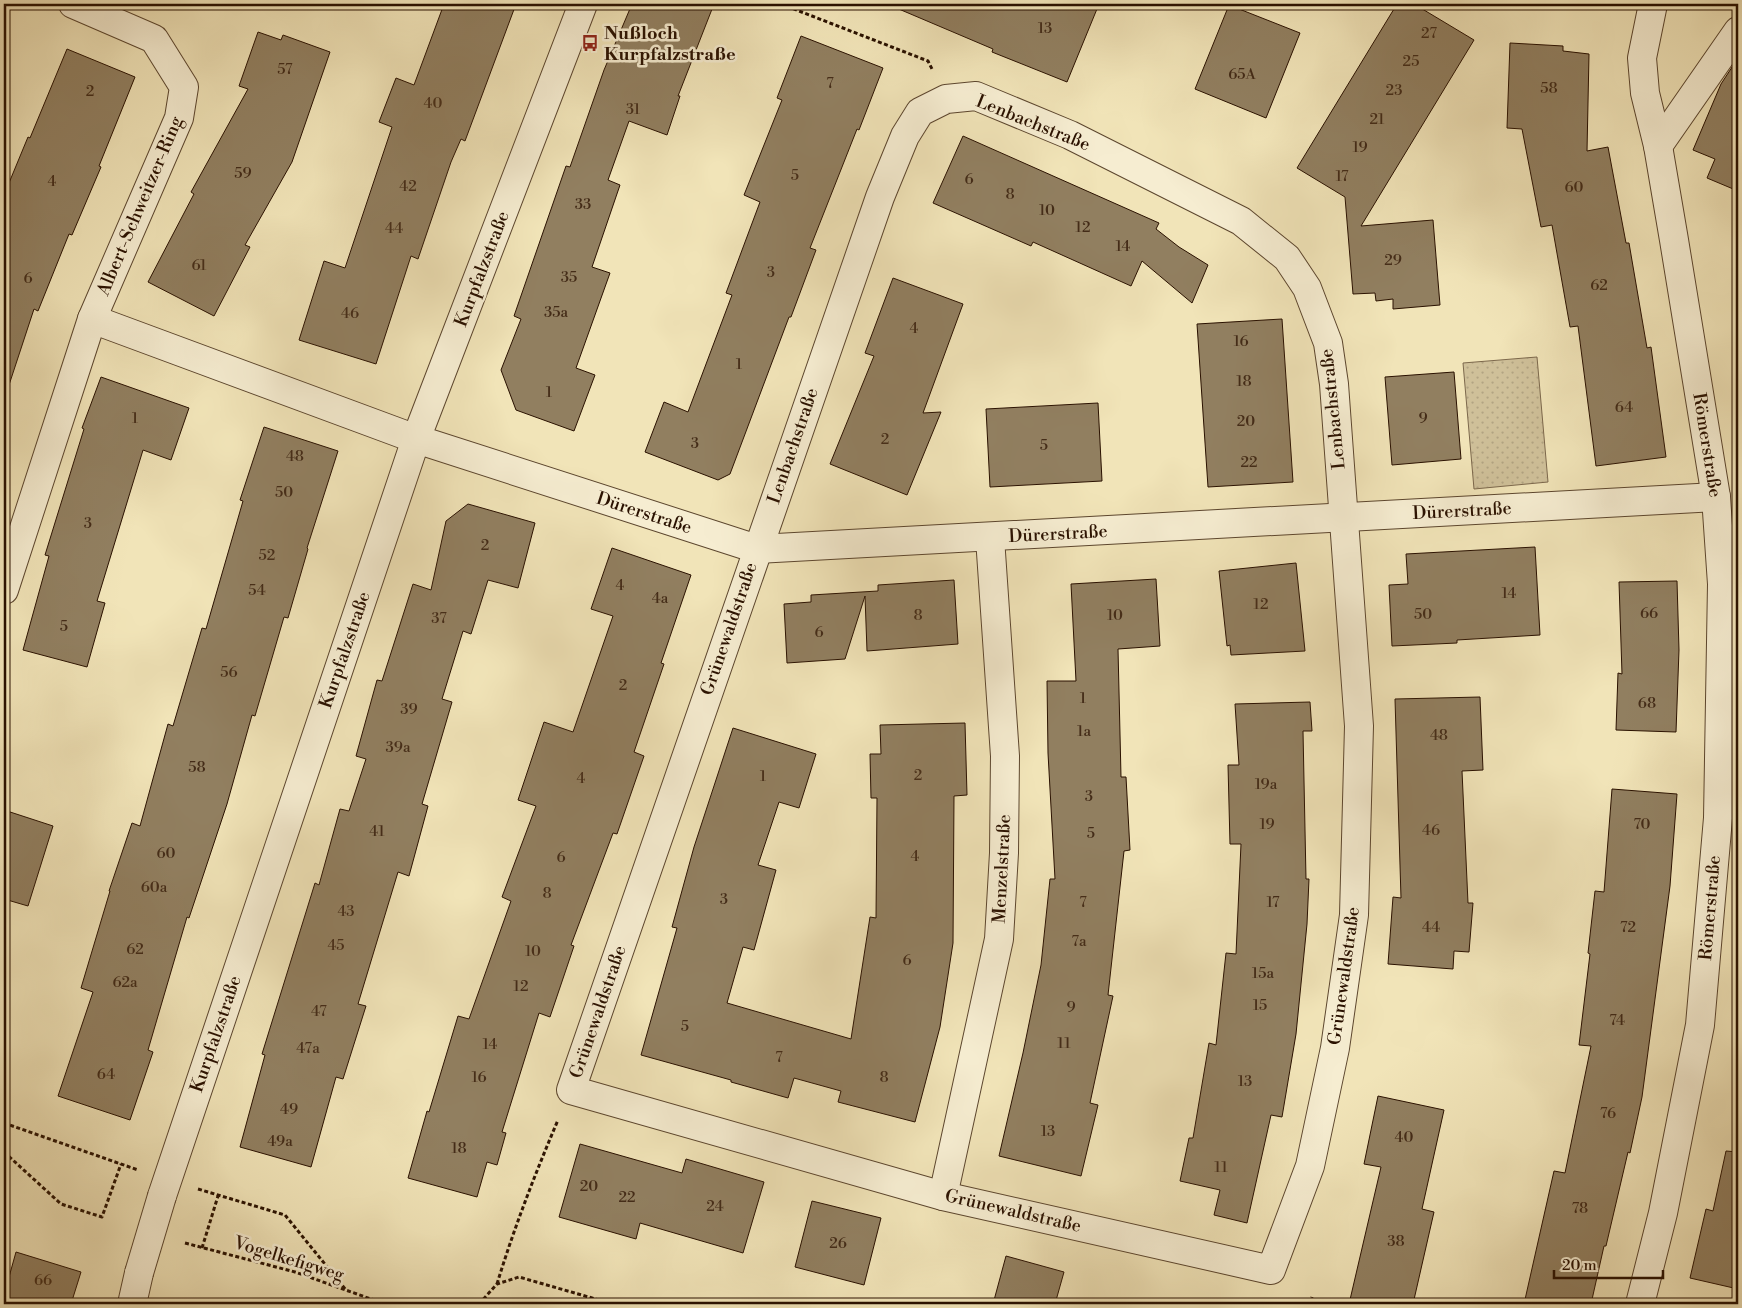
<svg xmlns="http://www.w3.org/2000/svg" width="1742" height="1308" font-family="'Libre Bodoni',serif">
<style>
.park{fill:url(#park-dots);stroke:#7c684c}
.building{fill:#917f60;stroke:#2a1100}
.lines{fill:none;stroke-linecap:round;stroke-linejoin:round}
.street-casing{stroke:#5c462e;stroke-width:30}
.path{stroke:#2a1100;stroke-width:3;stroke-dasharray:4 2.5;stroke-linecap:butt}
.street{stroke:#f6edd1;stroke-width:28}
.street-bridge-casing{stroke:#5c462e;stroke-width:30;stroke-linecap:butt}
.street-bridge{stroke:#f6edd1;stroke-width:28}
.labels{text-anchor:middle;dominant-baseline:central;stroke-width:5;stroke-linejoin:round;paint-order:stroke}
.number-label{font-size:15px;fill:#442c18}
.poi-label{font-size:18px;font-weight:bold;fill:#2a1100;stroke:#f6edd1;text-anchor:start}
.street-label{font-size:18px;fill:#2a1100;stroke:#f6edd1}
</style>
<defs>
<pattern id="park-dots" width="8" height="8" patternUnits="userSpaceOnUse" patternTransform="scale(1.25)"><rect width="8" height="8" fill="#cfc099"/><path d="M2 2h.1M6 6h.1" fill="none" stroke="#b2a482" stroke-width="1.8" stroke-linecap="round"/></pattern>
</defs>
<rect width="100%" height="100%" fill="#f1e4b8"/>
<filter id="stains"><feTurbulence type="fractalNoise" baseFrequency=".004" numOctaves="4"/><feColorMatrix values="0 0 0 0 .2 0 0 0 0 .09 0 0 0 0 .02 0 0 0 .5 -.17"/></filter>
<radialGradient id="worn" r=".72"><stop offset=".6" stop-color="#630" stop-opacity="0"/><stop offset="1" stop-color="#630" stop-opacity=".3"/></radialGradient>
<path class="park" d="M1537,357L1548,482L1474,489L1463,363Z"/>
<g class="building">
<path d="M444,4H516L465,141L461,139L451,162L418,259L411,256L376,364L299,340L324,261L345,268L392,127L379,122L396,78L414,85Z"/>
<path d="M632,4H714L678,96H680L667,135L629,121L608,180L620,185L592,267L610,273L576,368L595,375L574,431L516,410L501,370L521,319L514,316L566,166L570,167L604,70Z"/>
<path d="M887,4H1099L1067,82L992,52L993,49Z"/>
<path d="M1397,4H1414L1474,40L1361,226L1433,220L1440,305L1393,309V299L1376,301L1375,293L1353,294L1345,197L1297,168Z"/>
<path d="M1229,5L1300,33L1266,118L1195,89Z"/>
<path d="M258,32L281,40L283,35L330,52L292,162L245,245L250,247L214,316L148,282L194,194L191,192L248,89L239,86Z"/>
<path d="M801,36L883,68L859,130L857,129L810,248L816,250L791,317H789L730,474L718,480L645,452L664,402L688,412L732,295L726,293L760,202L744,195L782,100L777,98Z"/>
<path d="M1510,43L1563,46V51L1589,54L1587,151L1608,147L1626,243H1629L1647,348L1651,347L1666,457L1596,466L1578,326L1570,327L1552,225L1541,227L1522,129L1507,128Z"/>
<path d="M67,49L135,77L99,166L101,167L72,235L69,234L38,311L34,309L9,385L4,384V195L28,137L30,138Z"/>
<path d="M1738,58V191L1707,178L1715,159L1693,150L1721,84Z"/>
<path d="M963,136L1159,223L1156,229L1179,247L1208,265L1192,303L1142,261L1131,286L1033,242L1031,246L933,203Z"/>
<path d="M893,278L963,304L923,413L941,412L907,495L830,464L874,356L865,353Z"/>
<path d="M1282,319L1293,482L1208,487L1197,324Z"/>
<path d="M1454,372L1461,459L1392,465L1385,377Z"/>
<path d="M101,377L189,408L171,460L143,450L97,601L105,603L87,667L23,650L49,556L45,555L84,429L82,428Z"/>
<path d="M1098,403L1102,481L990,487L986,409Z"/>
<path d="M264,427L338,451L307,548L308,549L288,618L284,617L255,716L252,715L227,804L189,918L187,917L148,1050L153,1052L130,1120L58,1096L93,992L81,988L110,891H109L132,823L140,826L168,724L173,726L202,628L206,629L243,501L240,500Z"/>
<path d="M468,504L535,523L518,588L488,580L471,634L463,631L442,699L452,702L422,804L428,806L409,876L398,872L358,1004L366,1006L343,1079L336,1077L311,1167L240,1147L265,1055L262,1054L315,883L319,885L340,809L349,811L366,759L356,756L377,680L382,681L413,584L431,590L446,521Z"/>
<path d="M1535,547L1540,635L1457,640V643L1392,646L1389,585L1408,584L1406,554Z"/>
<path d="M612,548L691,575L661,663L664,664L634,752L644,756L617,834L613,833L571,945L574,946L550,1017L539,1013L502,1132L506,1133L497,1165L487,1162L477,1197L408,1178L427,1111L429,1112L458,1016L469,1019L511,901L502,897L536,806L518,800L544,722L573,732L613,616L591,609Z"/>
<path d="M1296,563L1305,651L1231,655L1230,645L1227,646L1219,571Z"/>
<path d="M1156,579L1160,646L1118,649L1121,777H1126L1130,850L1124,851L1108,995L1113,996L1090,1103L1098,1105L1081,1176L999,1156L1023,1053L1041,965L1050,879H1055L1048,753L1047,681H1076L1071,584Z"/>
<path d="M954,580L958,644L867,651L865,596L845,659L787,663L784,604L811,602V595L878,591V585Z"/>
<path d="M1677,581L1679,650L1676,732L1616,730L1618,673L1622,674L1619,582Z"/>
<path d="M1480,697L1483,770L1462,771L1468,903H1473L1469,952L1454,951L1453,969L1388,964L1393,897L1401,898L1395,699Z"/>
<path d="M1310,702L1312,731H1303L1306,879H1309L1307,924L1296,1034L1282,1117L1271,1115L1247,1223L1214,1215L1220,1190L1180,1181L1189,1138H1193L1209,1043L1216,1045L1226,953L1236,954L1241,844H1230L1228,765H1239L1235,704Z"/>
<path d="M965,723L967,795L954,796L953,943L940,1027L915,1122L838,1102L841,1091L794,1078L788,1098L731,1082V1080L641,1055L677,928L672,927L694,847L733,728L816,754L799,808L779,802L758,865L776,870L754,950L743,947L727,1003L851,1039L870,917L876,918L877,798H871L870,754H881L880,725Z"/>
<path d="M1612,789L1677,794L1670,886L1642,1097L1630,1153L1628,1152L1606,1246H1604L1591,1304H1524L1554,1171L1565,1173L1591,1046L1579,1045L1590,954L1588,953L1595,891L1604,892Z"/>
<path d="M4,810L53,826L28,906L4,899Z"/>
<path d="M1378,1096L1444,1110L1422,1209L1434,1212L1413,1304H1349L1381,1167L1364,1164Z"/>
<path d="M580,1144L682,1173L686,1159L764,1182L743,1253L640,1223L636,1239L559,1217Z"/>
<path d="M1726,1151L1738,1152V1289L1690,1278L1706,1209L1713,1211Z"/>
<path d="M812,1201L881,1218L864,1285L795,1267Z"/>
<path d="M16,1252L81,1272L71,1304H4V1295Z"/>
<path d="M1006,1256L1064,1272L1055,1304H993Z"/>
</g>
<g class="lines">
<g class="street-casing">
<g id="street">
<path d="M976,96L1070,135L1241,221L1287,258L1307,288L1328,343L1334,384L1359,726L1354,915L1335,1048L1310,1166L1271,1270L943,1196L571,1090L880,197L905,136L920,112L946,99Z"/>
<path d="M1658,146L1738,31"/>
<path d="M92,319L416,439L757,549L1716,497"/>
<path d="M4,590L92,319L179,118L184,87L154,39L73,4"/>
<path d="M162,1196L416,439L583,4"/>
<path d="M943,1196L999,939L1004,853L1005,756L990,538"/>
<path d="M132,1304L139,1273"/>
<path d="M1640,1304L1663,1213L1700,1025L1718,818L1722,584L1716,497L1674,240L1658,146L1645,93L1642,58L1653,4"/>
</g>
</g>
<g class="path">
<path d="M781,4L928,61L932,69"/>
<path d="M4,1123L138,1170"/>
<path d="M4,1152L61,1204L102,1217L121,1164"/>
<path d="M198,1189L285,1215L346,1290"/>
<path d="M185,1243L295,1272L385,1304"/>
<path d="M202,1248L218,1196"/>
<path d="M497,1284C514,1228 535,1174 558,1120"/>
<path d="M479,1304L497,1284L519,1277L613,1304"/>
<path d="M1310,1304L1312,1297"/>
</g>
<use href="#street" class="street"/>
<g class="street-bridge-casing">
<path id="street-bridge" d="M139,1273L162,1196"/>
</g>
<use href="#street-bridge" class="street-bridge"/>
</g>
<defs>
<g id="bus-bare" transform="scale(1.35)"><path d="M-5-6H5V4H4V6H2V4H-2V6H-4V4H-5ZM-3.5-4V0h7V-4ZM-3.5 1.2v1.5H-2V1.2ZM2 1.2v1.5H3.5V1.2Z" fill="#8f2418" stroke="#f6edd1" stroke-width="2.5" paint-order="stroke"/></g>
</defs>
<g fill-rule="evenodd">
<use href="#bus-bare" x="590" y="43"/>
</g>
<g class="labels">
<g class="number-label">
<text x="1045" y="28">13</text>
<text x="1429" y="33">27</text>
<text x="1411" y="61">25</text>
<text x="285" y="69">57</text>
<text x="1242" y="74">65A</text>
<text x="830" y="83">7</text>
<text x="1549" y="88">58</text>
<text x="1394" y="90">23</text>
<text x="90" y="91">2</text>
<text x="433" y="103">40</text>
<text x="633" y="109">31</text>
<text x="1377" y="119">21</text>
<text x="1360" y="147">19</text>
<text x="243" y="173">59</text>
<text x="795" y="175">5</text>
<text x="1342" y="176">17</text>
<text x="969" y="179">6</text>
<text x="52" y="181">4</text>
<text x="408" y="186">42</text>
<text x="1574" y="187">60</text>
<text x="1010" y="194">8</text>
<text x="583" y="204">33</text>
<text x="1047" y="210">10</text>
<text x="1083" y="227">12</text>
<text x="394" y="228">44</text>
<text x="1123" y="246">14</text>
<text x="1393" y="260">29</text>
<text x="199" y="265">61</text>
<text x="771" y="272">3</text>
<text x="569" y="277">35</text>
<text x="28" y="278">6</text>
<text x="1599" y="285">62</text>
<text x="556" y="312">35a</text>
<text x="350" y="313">46</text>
<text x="914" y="328">4</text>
<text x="1241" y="341">16</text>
<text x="739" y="364">1</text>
<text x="1244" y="381">18</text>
<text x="549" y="392">1</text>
<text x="1624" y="407">64</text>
<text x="135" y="418">1</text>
<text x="1423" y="418">9</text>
<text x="1246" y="421">20</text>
<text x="885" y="439">2</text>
<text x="695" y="443">3</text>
<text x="1044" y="445">5</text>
<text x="295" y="456">48</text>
<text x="1249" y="462">22</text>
<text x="284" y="492">50</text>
<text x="88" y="523">3</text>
<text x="485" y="545">2</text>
<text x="267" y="555">52</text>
<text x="620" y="585">4</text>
<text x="257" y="590">54</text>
<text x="1509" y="593">14</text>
<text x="660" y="598">4a</text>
<text x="1261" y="604">12</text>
<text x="1649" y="613">66</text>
<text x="1423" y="614">50</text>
<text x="918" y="615">8</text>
<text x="1115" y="615">10</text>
<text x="439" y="618">37</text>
<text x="64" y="626">5</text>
<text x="819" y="632">6</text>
<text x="229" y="672">56</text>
<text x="623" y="685">2</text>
<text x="1083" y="698">1</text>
<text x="1647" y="703">68</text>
<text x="409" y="709">39</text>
<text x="1084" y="731">1a</text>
<text x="1439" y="735">48</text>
<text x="398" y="747">39a</text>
<text x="197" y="767">58</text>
<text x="918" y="775">2</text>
<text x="763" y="776">1</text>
<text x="581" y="778">4</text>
<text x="1266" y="784">19a</text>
<text x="1089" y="796">3</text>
<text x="1267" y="824">19</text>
<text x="1642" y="824">70</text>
<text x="1431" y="830">46</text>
<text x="377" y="831">41</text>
<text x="1091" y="833">5</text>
<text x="166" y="853">60</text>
<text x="915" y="856">4</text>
<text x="561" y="857">6</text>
<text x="154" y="887">60a</text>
<text x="547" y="893">8</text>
<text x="724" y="899">3</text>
<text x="1083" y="902">7</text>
<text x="1273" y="902">17</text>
<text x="346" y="911">43</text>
<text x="1431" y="927">44</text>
<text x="1628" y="927">72</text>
<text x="1079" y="941">7a</text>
<text x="336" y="945">45</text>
<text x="135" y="949">62</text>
<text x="533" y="951">10</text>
<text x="907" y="960">6</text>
<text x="1263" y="973">15a</text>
<text x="125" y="982">62a</text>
<text x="521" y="986">12</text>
<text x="1260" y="1005">15</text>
<text x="1071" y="1007">9</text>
<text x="319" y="1011">47</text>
<text x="1617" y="1020">74</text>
<text x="685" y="1026">5</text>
<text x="1064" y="1043">11</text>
<text x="490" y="1044">14</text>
<text x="308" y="1048">47a</text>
<text x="779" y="1057">7</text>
<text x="106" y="1074">64</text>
<text x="479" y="1077">16</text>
<text x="884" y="1077">8</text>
<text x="1245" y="1081">13</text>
<text x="289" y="1109">49</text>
<text x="1608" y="1113">76</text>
<text x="1048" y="1131">13</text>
<text x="1404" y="1137">40</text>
<text x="280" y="1141">49a</text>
<text x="459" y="1148">18</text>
<text x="1221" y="1167">11</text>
<text x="589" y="1186">20</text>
<text x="627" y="1197">22</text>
<text x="715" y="1206">24</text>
<text x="1580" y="1208">78</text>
<text x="1396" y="1241">38</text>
<text x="838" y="1243">26</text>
<text x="43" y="1280">66</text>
</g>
<g class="poi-label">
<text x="604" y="33">Nußloch<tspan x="604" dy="21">Kurpfalzstraße</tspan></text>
</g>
<g class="street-label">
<text transform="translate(1033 123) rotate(22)">Lenbachstraße</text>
<text transform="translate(140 206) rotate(-67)">Albert-Schweitzer-Ring</text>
<text transform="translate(482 269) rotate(-69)">Kurpfalzstraße</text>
<text transform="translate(1333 409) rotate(-96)">Lenbachstraße</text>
<text transform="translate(1707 445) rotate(81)">Römerstraße</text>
<text transform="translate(793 446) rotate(-71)">Lenbachstraße</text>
<text transform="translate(1462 511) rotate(-3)">Dürerstraße</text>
<text transform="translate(644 513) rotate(18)">Dürerstraße</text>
<text transform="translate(1058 534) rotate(-3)">Dürerstraße</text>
<text transform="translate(729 629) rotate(-71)">Grünewaldstraße</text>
<text transform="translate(345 650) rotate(-71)">Kurpfalzstraße</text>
<text transform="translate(1002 869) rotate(-87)">Menzelstraße</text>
<text transform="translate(1710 908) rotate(-85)">Römerstraße</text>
<text transform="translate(1344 976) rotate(-82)">Grünewaldstraße</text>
<text transform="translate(598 1012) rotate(-71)">Grünewaldstraße</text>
<text transform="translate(216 1034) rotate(-71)">Kurpfalzstraße</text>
<text transform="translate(1013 1211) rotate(13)">Grünewaldstraße</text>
<text transform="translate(289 1259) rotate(17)">Vogelkefigweg</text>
</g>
</g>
<rect width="1742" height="1308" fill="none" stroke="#f1e4b8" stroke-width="20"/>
<rect x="5" y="5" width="1732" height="1298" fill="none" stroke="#2a1100" stroke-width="2.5"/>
<rect x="10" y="10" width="1722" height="1288" fill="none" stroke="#2a1100"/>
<path d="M1554 1270v8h109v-8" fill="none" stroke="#2a1100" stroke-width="2.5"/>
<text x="1562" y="1270" font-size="15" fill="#2a1100" stroke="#f6edd1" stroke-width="4" paint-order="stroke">20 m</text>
<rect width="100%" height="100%" filter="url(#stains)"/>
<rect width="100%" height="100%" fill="url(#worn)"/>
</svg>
